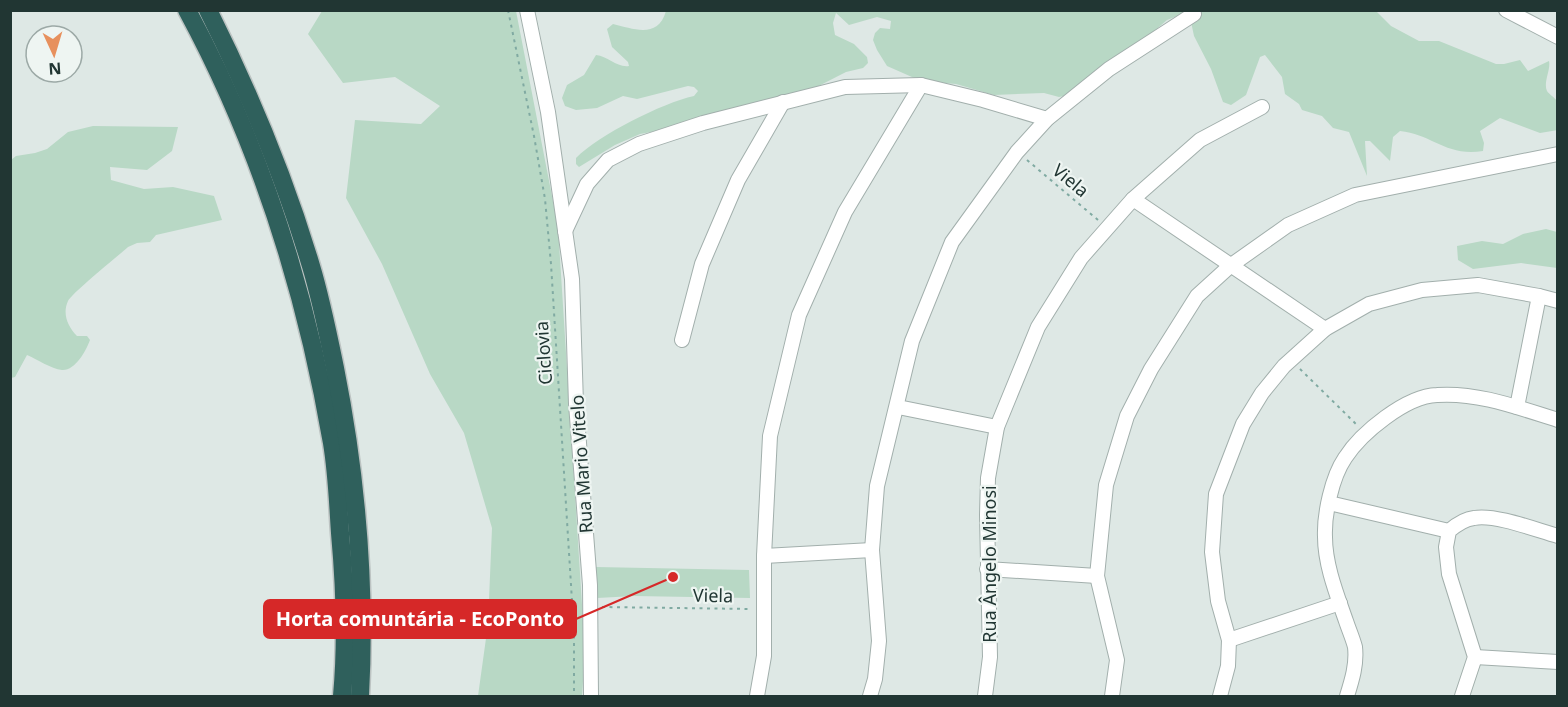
<svg xmlns="http://www.w3.org/2000/svg" width="1568" height="707" font-family="'Noto Sans',sans-serif">
<style>
.green{fill:#b8d8c5}
.lines{fill:none;stroke-linecap:round;stroke-linejoin:round}
.minor-casing{stroke:#a2afac;stroke-width:16}
.highway-casing{stroke:#bcc3c2;stroke-width:21}
.path{stroke:#80aaa2;stroke-width:2;stroke-dasharray:3 4.5;stroke-linecap:butt}
.minor{stroke:#fff;stroke-width:14}
.highway{stroke:#2f605c;stroke-width:18}
.labels{text-anchor:middle;dominant-baseline:central;stroke-width:4.5;stroke-linejoin:round;paint-order:stroke}
.street-label{font-size:18px;fill:#213633;stroke:#eef5f2}
.leader{fill:none;stroke:#d62828;stroke-width:2}
.callout-dot{fill:#d62828;stroke:#eef5f2;stroke-width:2}
.callout{fill:#d62828;stroke:#d62828;stroke-width:2}
.callout-label{font-size:20px;text-anchor:middle;font-weight:bold;fill:#fff}
</style>
<rect width="100%" height="100%" fill="#dee8e5"/>
<g class="green">
<path d="M1375,10L1391,26L1419,41H1439L1496,64H1504L1520,60L1528,71L1549,61C1551,70 1543,82 1547,91C1549,94 1554,97 1557,101L1558,130L1540,133L1500,118L1480,131L1484,143L1483,151C1446,157 1432,134 1400,131L1393,137L1390,161L1370,141H1365L1367,176L1349,132L1333,128L1322,116L1302,110L1299,104L1285,94L1282,77L1265,55L1260,57L1246,95L1231,105L1223,102L1211,69L1194,36L1190,17L1185,13L1167,20L1083,92L1059,97L1044,93L994,95L956,84L921,81L887,66L877,50L873,40L875,33L880,28L890,29L891,21L877,17L849,25L836,13L833,23L835,35L854,44L867,57L868,63L863,68L846,72L801,95L743,115L640,134L615,145L579,167L576,164V158C599,135 662,103 694,96L698,91L694,87L688,86L637,99L623,96L597,108L576,110L565,106L562,98L567,85L584,75L596,55C608,56 617,68 629,66L628,62L612,47L607,29L613,24C634,29 658,39 666,11Z"/>
<path d="M322,11H516L558,227L585,652L582,696H478L488,624L492,528L464,433L430,374L382,264L346,198L355,120L421,124L440,106L395,77L343,83L308,34Z"/>
<path d="M93,126L178,127L172,151L147,170L110,167L111,180L144,189L173,187L214,196L222,220L156,235L150,242L137,243L128,247C118,256 72,293 68,301C62,314 68,327 77,336H87L90,340C86,351 75,371 62,370C51,369 37,359 27,355L15,377L11,378V160L16,156L35,153L47,149L68,132Z"/>
<path d="M1546,229L1557,232V268L1521,263L1473,269L1458,260L1457,246L1482,241L1503,244L1523,234Z"/>
<path d="M596,567L749,570L750,598L634,596L597,598Z"/>
</g>
<g class="lines">
<g class="minor-casing">
<g id="minor">
<path d="M527,10L548,112L572,279L576,404L590,585L591,696"/>
<path d="M1506,10L1558,37"/>
<path d="M1133,199L1325,329"/>
<path d="M565,231L587,184L608,160L639,144L703,123L845,87L921,85L983,100L1047,119"/>
<path d="M682,340L702,264L738,180L783,102"/>
<path d="M898,407L997,427"/>
<path d="M1517,407L1539,296"/>
<path d="M1329,503L1449,531"/>
<path d="M764,556L872,550"/>
<path d="M987,569L1097,576"/>
<path d="M1229,640L1340,603"/>
<path d="M1475,657L1558,662"/>
<path d="M757,696L764,656V556L770,436L799,315L845,212L921,85"/>
<path d="M870,696L875,679L879,641L872,550L877,486L912,341L952,242L1017,152L1047,119L1109,69L1194,14"/>
<path d="M985,696L990,657L987,515L988,478L997,427L1038,327L1081,258L1133,199L1200,140L1262,107"/>
<path d="M1112,696L1117,660L1097,576L1106,485L1127,416L1151,369L1197,296L1230,266L1288,225L1355,195L1558,154"/>
<path d="M1220,696L1228,666L1229,640L1218,601L1212,552L1216,494L1243,424L1262,393L1284,366L1325,329L1369,304L1422,290L1478,285L1539,296L1558,301"/>
<path d="M1347,696C1352,680 1357,664 1355,647C1353,639 1349,630 1346,621C1337,595 1325,565 1325,537C1324,514 1332,477 1345,458C1361,433 1406,396 1437,395C1478,392 1519,408 1558,420"/>
<path d="M1462,696L1475,657L1449,574L1446,547L1449,531C1456,525 1464,519 1474,518C1496,514 1536,530 1558,536"/>
</g>
</g>
<g class="highway-casing">
<g id="highway">
<path d="M187,10C260,145 306,292 332,443C337,473 338,503 340,533C345,588 347,642 342,696"/>
<path d="M208,10C249,92 285,179 311,266C321,299 328,334 335,368C357,478 366,584 360,696"/>
</g>
</g>
<g class="path">
<path d="M508,10L534,136L545,199L551,264L574,633V696"/>
<path d="M1027,160L1098,220"/>
<path d="M1300,369L1358,426"/>
<path d="M602,607L752,609"/>
</g>
<use href="#minor" class="minor"/>
<use href="#highway" class="highway"/>
</g>
<g class="labels">
<g class="street-label">
<text transform="translate(1071 180) rotate(40)">Viela</text>
<text transform="translate(543 353) rotate(-94)">Ciclovia</text>
<text transform="translate(581 464) rotate(-94)">Rua Mario Vitelo</text>
<text transform="translate(989 564) rotate(-90)">Rua Ângelo Minosi</text>
<text transform="translate(713 595) rotate(1)">Viela</text>
</g>
</g>
<path class="leader" d="M673 577L576 619"/>
<circle class="callout-dot" cx="673" cy="577" r="6"/>
<rect class="callout" x="264" y="600" width="312" height="38" rx="6"/>
<g class="callout-label">
<text x="420" y="626">Horta comuntária - EcoPonto</text>
</g>
<rect width="1568" height="707" fill="none" stroke="#213633" stroke-width="24"/>
<g transform="translate(54 54) rotate(176)"><circle r="28" fill="#eef5f2" stroke="#9ca9a6" stroke-width="1.5"/>
<path d="M0-4.5L10 22L0 15L-10 22Z" fill="#e7905d"/>
<text y="-9" font-size="16" font-weight="bold" text-anchor="middle" fill="#213633">N</text>
</g>
</svg>
